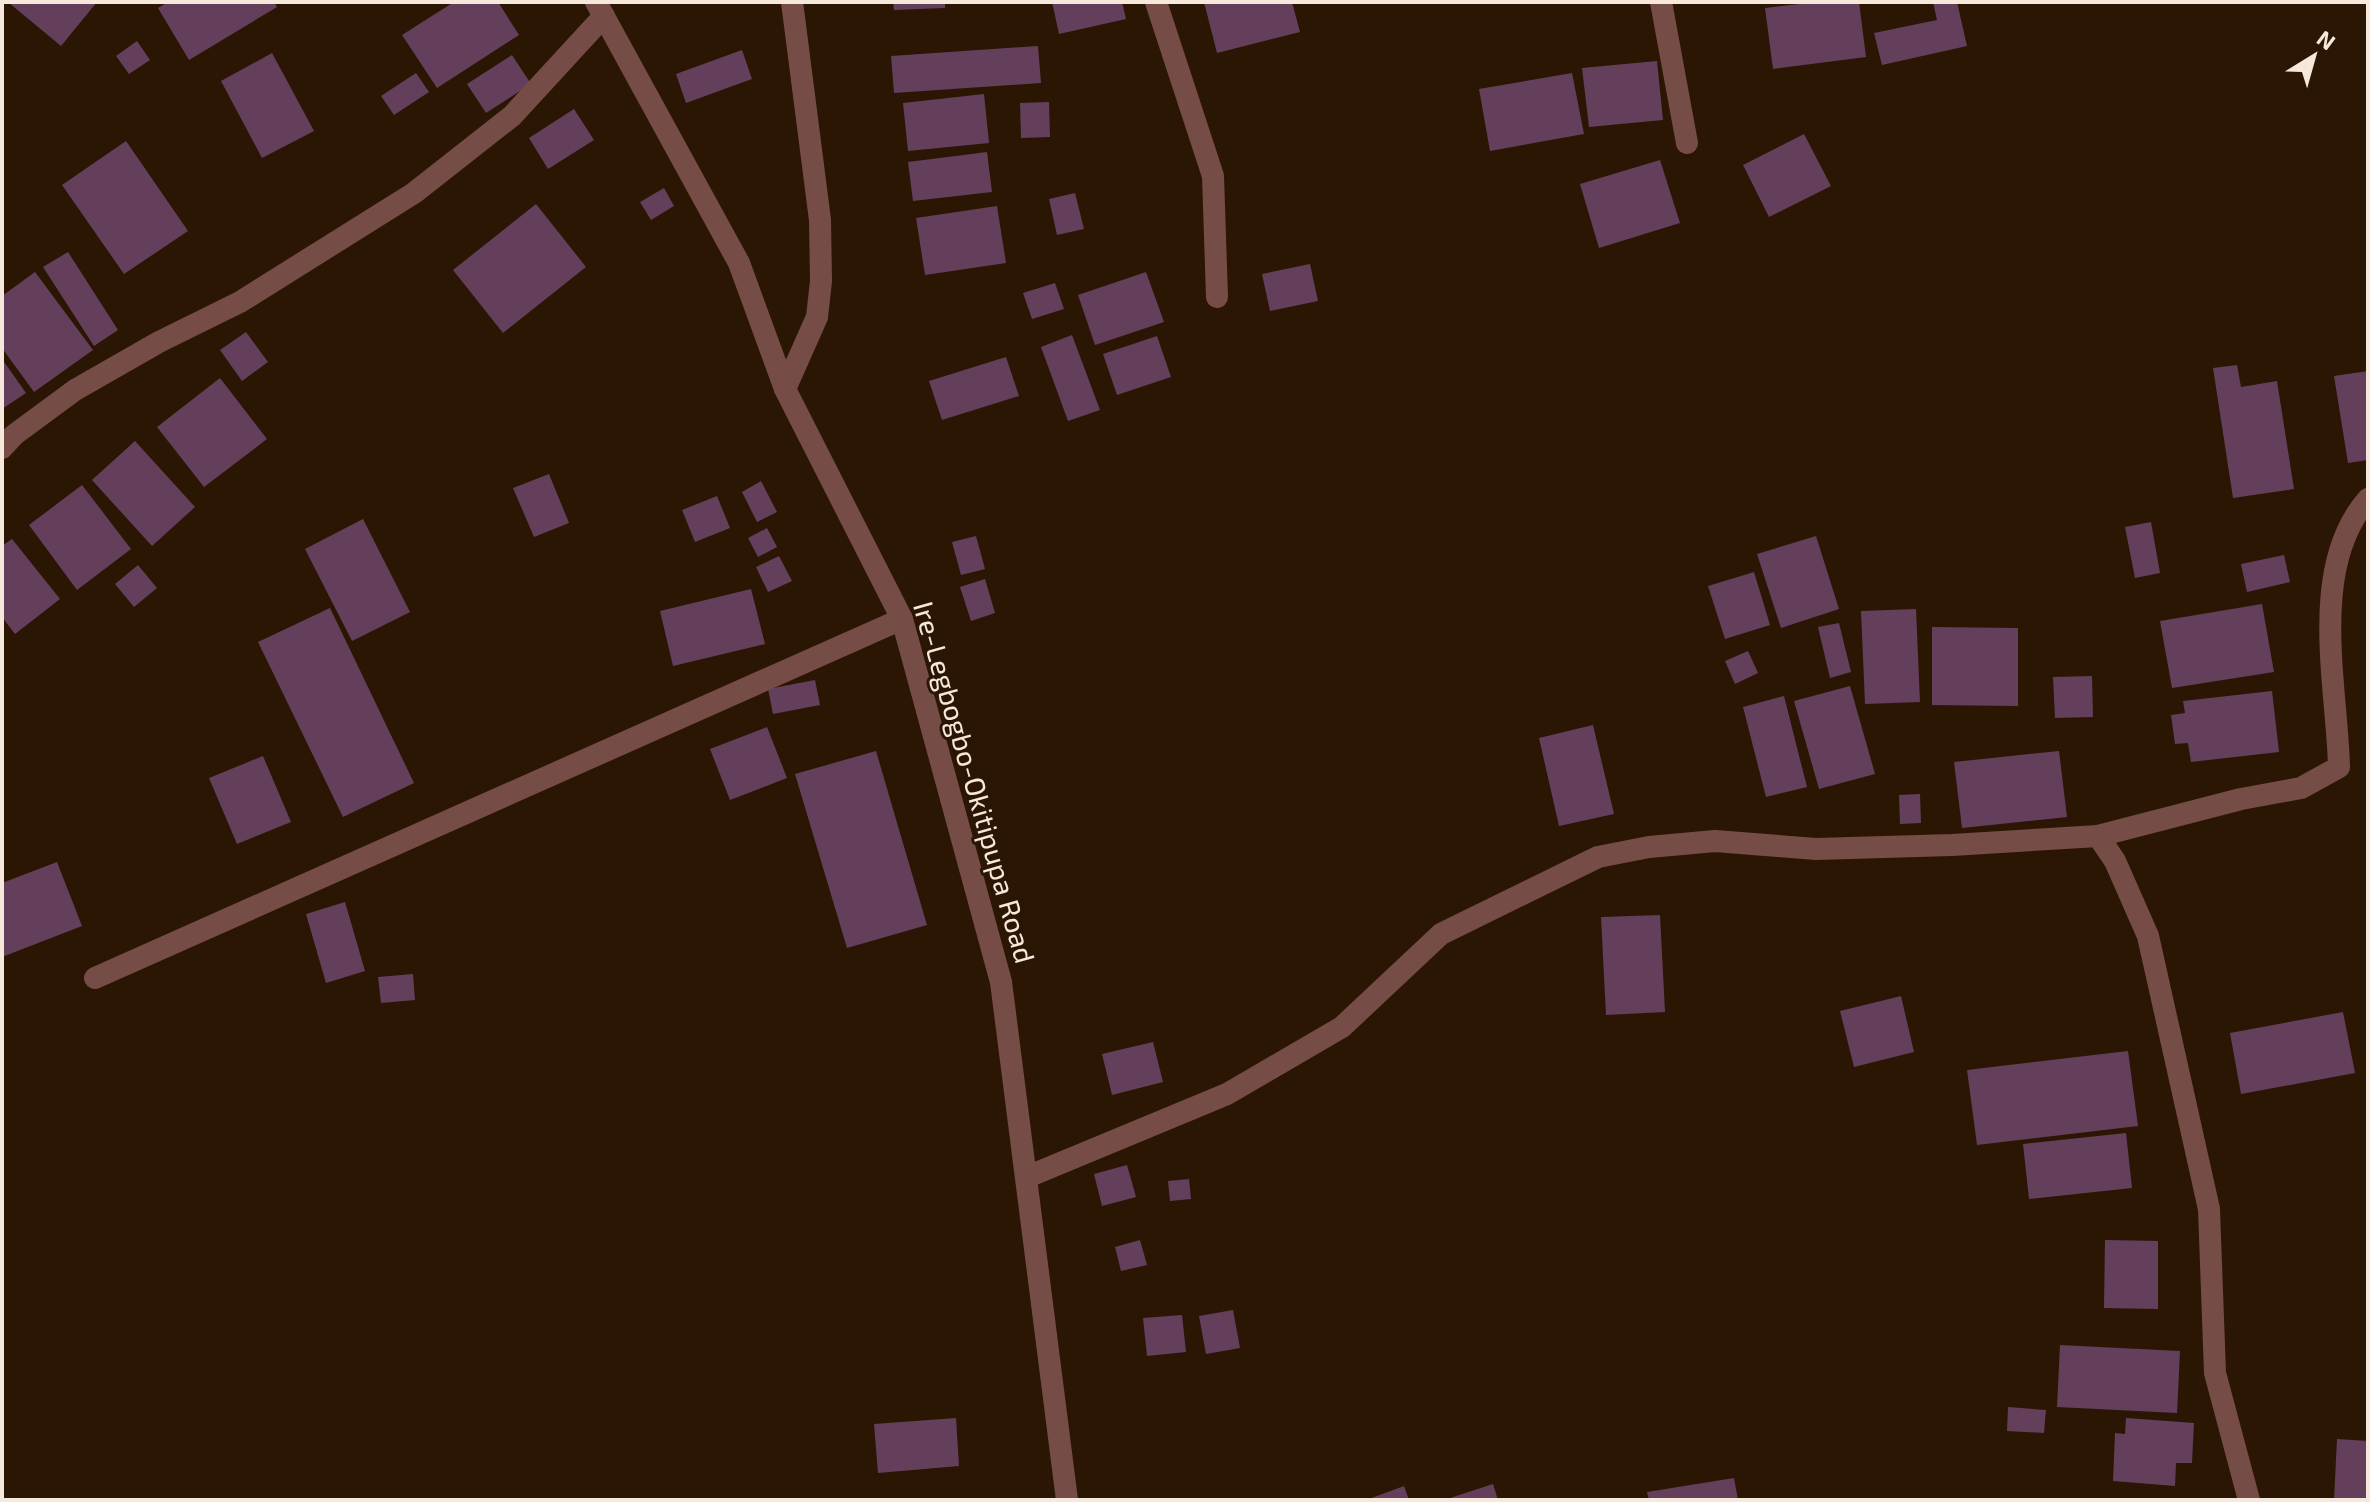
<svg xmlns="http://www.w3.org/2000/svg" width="2370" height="1502" font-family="'Exo 2',sans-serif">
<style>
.building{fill:#643f5c}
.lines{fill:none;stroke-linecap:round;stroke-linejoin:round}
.minor{stroke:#764c47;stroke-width:22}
.tertiary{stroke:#764c47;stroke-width:22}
.labels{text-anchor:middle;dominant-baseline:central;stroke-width:6;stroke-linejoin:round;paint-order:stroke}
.street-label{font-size:28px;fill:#f7e8dc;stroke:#2b1604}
</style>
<rect width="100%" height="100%" fill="#2b1604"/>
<g class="building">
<path d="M8,2H97L61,46Z"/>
<path d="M168,2H274L277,7L189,60L158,8Z"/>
<path d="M454,2H498L519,35L437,88L402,35Z"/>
<path d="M893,2H945V8L894,10Z"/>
<path d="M1052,2H1122L1126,19L1059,34Z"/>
<path d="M1204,2H1292L1300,32L1217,53Z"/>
<path d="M1816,2H1859L1866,57L1773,69L1765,8Z"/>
<path d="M1933,2H1957L1967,46L1882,65L1874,33L1937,20Z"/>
<path d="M137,41L150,60L129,74L116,56Z"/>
<path d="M1038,46L1041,83L894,93L891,56Z"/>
<path d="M742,50L752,79L686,103L676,74Z"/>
<path d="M272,53L314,131L262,158L221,81Z"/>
<path d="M512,55L531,84L486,113L467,84Z"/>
<path d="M1657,61L1663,120L1589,127L1582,68Z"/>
<path d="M416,73L429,92L394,115L381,96Z"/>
<path d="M1572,73L1584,134L1490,151L1479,89Z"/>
<path d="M984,94L989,143L908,151L903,103Z"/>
<path d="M1049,102L1050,137L1021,138L1020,103Z"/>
<path d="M574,109L594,140L548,169L529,138Z"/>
<path d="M1804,134L1831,186L1769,217L1743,165Z"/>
<path d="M126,141L188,231L124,274L62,185Z"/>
<path d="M987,152L992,192L913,201L908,162Z"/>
<path d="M1660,160L1680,223L1599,248L1580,184Z"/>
<path d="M664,188L674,206L651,220L640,202Z"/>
<path d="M1075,193L1084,229L1057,235L1049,199Z"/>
<path d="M536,204L586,267L503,333L453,270Z"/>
<path d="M997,206L1006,263L925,275L916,218Z"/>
<path d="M68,252L118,330L94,346L43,267Z"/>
<path d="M1310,264L1318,301L1270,311L1262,274Z"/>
<path d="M35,272L93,350L34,392L2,348V296Z"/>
<path d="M1146,272L1164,322L1095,345L1078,295Z"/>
<path d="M1055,283L1064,309L1032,319L1023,293Z"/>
<path d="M246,332L268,362L242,381L220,350Z"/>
<path d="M1072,335L1100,410L1068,421L1041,347Z"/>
<path d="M1157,336L1171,377L1117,395L1103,354Z"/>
<path d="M1006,357L1019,396L942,420L929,381Z"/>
<path d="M2,359L26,393L2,409Z"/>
<path d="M2237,365L2241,387L2277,381L2294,489L2233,498L2213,368Z"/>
<path d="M2368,371V460L2348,463L2334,376Z"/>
<path d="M220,378L267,439L204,487L157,427Z"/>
<path d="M135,441L195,507L152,546L92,480Z"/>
<path d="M549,474L569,523L534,537L513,488Z"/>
<path d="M761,481L777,512L757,522L742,492Z"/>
<path d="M82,485L131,549L77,590L29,525Z"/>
<path d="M717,496L730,528L695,542L682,510Z"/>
<path d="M363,519L410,612L352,641L305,549Z"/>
<path d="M2151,522L2160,573L2135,578L2125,527Z"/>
<path d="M767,528L777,547L758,557L748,538Z"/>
<path d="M976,536L985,569L961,575L952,542Z"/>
<path d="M1816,536L1839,609L1781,628L1757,554Z"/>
<path d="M12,539L60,599L15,634L2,617V546Z"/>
<path d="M2284,555L2290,582L2247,592L2241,564Z"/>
<path d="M779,556L792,581L768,592L756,567Z"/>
<path d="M138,565L157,588L134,607L115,584Z"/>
<path d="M1754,572L1770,625L1725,639L1708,586Z"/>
<path d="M985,579L995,613L971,621L960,587Z"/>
<path d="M751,589L765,644L673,666L660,611Z"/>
<path d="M2262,604L2274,672L2172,688L2160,621Z"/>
<path d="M330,608L414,783L343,817L258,642Z"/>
<path d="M1916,609L1920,702L1865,704L1861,611Z"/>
<path d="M1839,623L1851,672L1830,678L1818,627Z"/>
<path d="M1932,627L2018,628V706L1932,705Z"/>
<path d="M1748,651L1758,673L1735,684L1725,661Z"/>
<path d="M2092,676L2093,717L2055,718L2053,677Z"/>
<path d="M815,680L820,705L773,714L768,689Z"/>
<path d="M1850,686L1875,774L1819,789L1794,701Z"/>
<path d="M2272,691L2279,752L2191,762L2188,743L2175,744L2171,715L2185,713L2183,701Z"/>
<path d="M1784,696L1807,787L1766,797L1743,707Z"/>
<path d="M1593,725L1614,814L1559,826L1539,738Z"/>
<path d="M767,727L787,778L730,800L710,749Z"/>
<path d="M876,751L927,925L847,948L795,774Z"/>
<path d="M2059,751L2067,817L1962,828L1954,762Z"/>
<path d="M263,756L291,822L237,844L209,778Z"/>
<path d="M1920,794L1921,823L1900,824L1899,795Z"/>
<path d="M57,862L82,926L2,957V883Z"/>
<path d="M345,902L365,971L326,983L306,914Z"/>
<path d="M1660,915L1665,1012L1606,1015L1601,917Z"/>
<path d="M413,974L415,1000L381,1003L378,977Z"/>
<path d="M1901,996L1914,1052L1854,1067L1840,1011Z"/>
<path d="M2343,1012L2355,1073L2241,1094L2230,1033Z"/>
<path d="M1153,1042L1163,1082L1112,1095L1102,1054Z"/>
<path d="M2128,1051L2138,1126L1977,1145L1967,1070Z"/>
<path d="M2126,1133L2132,1188L2029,1199L2023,1144Z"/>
<path d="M1127,1165L1136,1197L1102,1206L1094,1174Z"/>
<path d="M1189,1179L1191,1199L1170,1201L1168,1181Z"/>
<path d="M1140,1240L1147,1265L1121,1271L1115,1247Z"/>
<path d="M2105,1240L2158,1241V1309L2104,1308Z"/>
<path d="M1233,1310L1240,1348L1206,1354L1199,1316Z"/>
<path d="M1182,1315L1186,1352L1147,1356L1143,1318Z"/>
<path d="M2060,1345L2180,1351L2177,1413L2057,1407Z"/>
<path d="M2008,1407L2046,1410L2044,1433L2007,1431Z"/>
<path d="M956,1418L959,1466L878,1473L874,1424Z"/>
<path d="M2126,1418L2194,1423L2192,1463H2176L2175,1486L2113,1481L2115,1433L2125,1434Z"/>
<path d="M2337,1439L2368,1441V1500H2334Z"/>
<path d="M1734,1478L1738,1500H1649L1647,1492Z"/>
<path d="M1493,1484L1498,1500H1448L1447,1499Z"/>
<path d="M1404,1486L1409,1500H1366Z"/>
</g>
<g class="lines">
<g class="minor">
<path d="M1156,2L1213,176L1217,297"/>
<path d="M1661,2L1687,143"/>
<path d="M785,389L817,317L821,281L820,220L792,2"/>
<path d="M2,448L14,435L75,390L159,342L240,302L414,193L512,116L604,16"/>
<path d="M2098,836L2115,861L2148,936L2209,1209L2215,1373L2249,1500"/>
<path d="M95,978L902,619"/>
<path d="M1027,1177L1227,1094L1342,1027L1441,934L1598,857L1649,847L1715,841L1816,849L1952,845L2098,836L2241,799L2301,788L2339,767C2337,685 2308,567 2368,499"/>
</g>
<path class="tertiary" d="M596,2L739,263L785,389L902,619L1001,982L1067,1500"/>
</g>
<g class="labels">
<g class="street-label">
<text transform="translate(975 782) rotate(74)">Ire-Legbogbo-Okitipupa Road</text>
</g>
</g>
<rect width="2370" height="1502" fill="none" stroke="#f7e8dc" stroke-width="8"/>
<g transform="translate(2314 56) rotate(37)" stroke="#2b1604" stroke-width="6" paint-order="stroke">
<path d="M0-6L14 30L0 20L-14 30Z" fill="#f7e8dc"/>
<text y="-12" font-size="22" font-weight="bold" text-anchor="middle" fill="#f7e8dc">N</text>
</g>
</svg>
